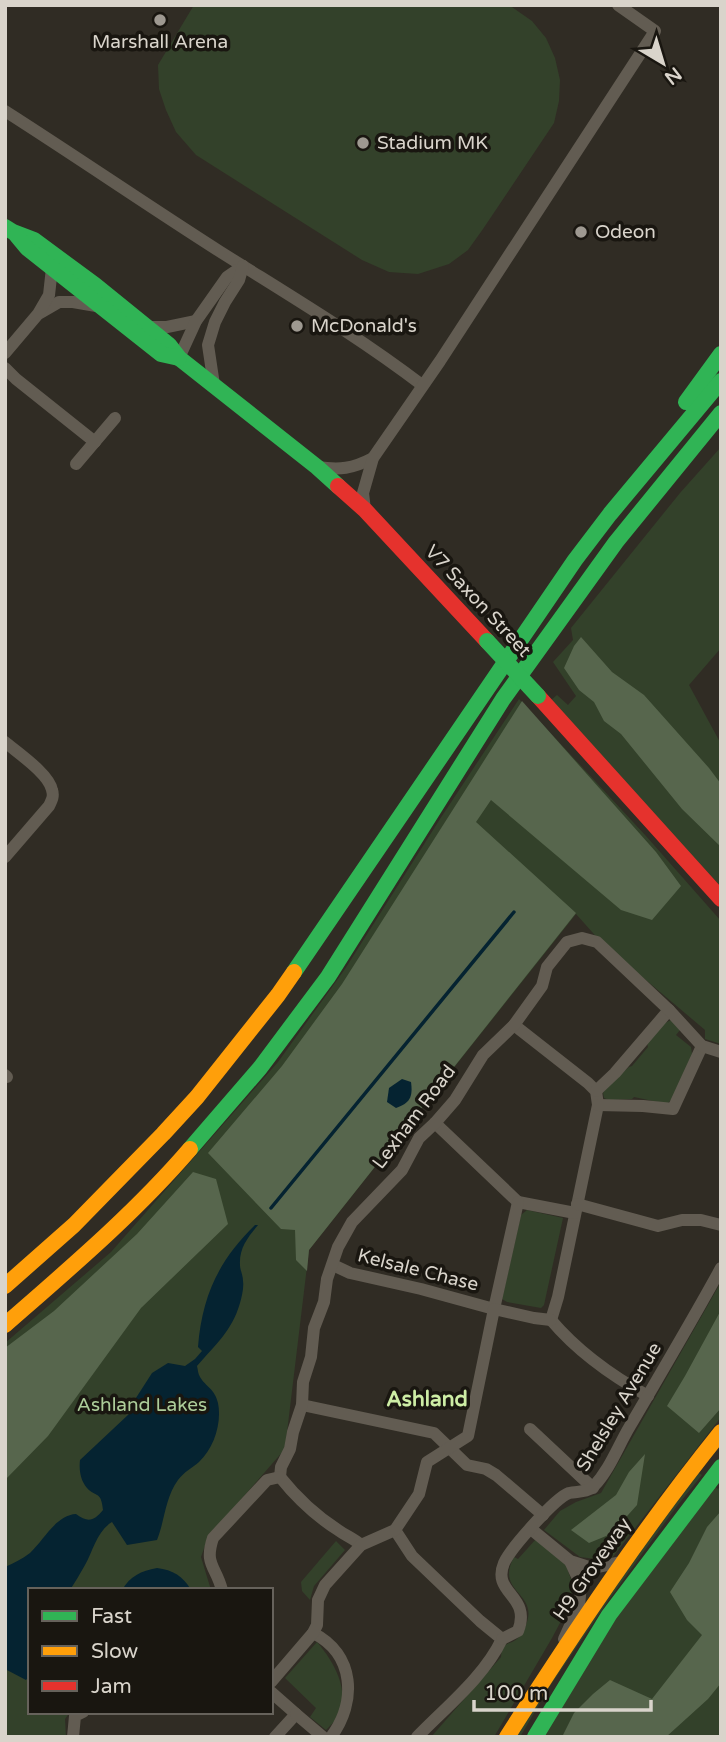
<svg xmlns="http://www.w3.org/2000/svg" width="726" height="1742" font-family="'Varela Round',sans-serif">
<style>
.green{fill:#33412a}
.forest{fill:#57664d}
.water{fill:#052331}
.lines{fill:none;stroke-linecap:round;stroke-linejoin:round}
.stream{stroke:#052331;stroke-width:3.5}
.street{stroke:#625c52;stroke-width:12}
.fast{stroke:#30b455;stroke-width:16}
.slow{stroke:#ff9f0a;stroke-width:16}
.jam{stroke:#e5322d;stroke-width:16}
.fast-bridge{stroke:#30b455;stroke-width:16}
.poi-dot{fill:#9e9991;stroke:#191610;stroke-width:2.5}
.labels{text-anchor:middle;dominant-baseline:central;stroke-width:7;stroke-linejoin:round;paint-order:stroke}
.poi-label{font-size:19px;fill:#d9d4cb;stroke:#191610;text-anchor:start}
.street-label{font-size:19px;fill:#d9d4cb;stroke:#191610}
.park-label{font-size:19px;fill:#adcd9a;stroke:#191610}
.neighbourhood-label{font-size:21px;font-weight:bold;fill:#cdeda5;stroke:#191610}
</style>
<rect width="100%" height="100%" fill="#302c24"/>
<g class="green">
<path d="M194,5H509L532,21L546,38L555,58L560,80L559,101L554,123L483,229L468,250L449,264L418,274L389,272L362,260L196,155L176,132L166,110L159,89L158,65Z"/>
<path d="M721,447V648L689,685L721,744V887L550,701L557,695L568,705L576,696L553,662L573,640L571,628L680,493Z"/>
<path d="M519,699L646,836L721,921V1044L705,1039V1030L601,942L576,914L309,1250L285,1449L208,1537L201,1557L211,1590H30V1712H70L65,1719L66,1737H5V1343L111,1252L278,1062L345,969L440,819Z"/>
<path d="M671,1020L680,1030L676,1035L691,1047L692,1054L674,1097L667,1104L634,1097L632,1099L609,1100L604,1098L603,1093L607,1086L629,1067L632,1066L648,1047L647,1043L665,1023Z"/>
<path d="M527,1210L563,1218L544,1305L541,1308L507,1302L502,1299L521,1215Z"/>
<path d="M721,1282V1417L612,1558L595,1559L580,1557L544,1530L560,1511L576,1502L601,1493Z"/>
<path d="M697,1472L702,1475L677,1506L610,1598L550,1686L520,1737H513L593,1613Z"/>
<path d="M712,1485L718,1489L721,1485V1737H538L609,1626Z"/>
<path d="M536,1539L566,1565L573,1585L570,1604L552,1638L494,1737H431L501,1657C502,1641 509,1646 518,1638C523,1634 527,1623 528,1618C533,1592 496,1590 514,1557L518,1559Z"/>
<path d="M336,1541L345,1550L314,1586L310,1600L302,1591L301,1582Z"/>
<path d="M317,1642C334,1662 351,1691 338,1717C335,1721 330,1726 326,1730L310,1717L316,1708L285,1678Z"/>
</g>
<g class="forest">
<path d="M581,637L612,672L644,695L709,768L721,784V847L682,809L621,734L604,721L594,702L579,690L564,668L574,646Z"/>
<path d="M522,701L656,852L681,886L652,920L621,910L491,800L476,822L576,913L309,1250L307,1271L296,1260L295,1230L281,1229L208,1153L282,1066L342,984Z"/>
<path d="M193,1172L216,1179L228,1224L141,1308L48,1436L5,1480V1348L54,1311L137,1234Z"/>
<path d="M721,1310V1408L699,1433L667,1406L685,1376Z"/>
<path d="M645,1454L637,1505L611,1534L589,1543L571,1530L616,1495L629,1472Z"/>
<path d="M721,1511V1683L708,1699L666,1737H562L574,1713L593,1694L610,1680L652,1699L702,1635L687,1620L670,1592L689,1563L707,1527Z"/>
</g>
<g class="water">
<path d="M402,1079L411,1082C413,1097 410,1103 396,1108L387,1102L389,1088Z"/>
<path d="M255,1225H258C248,1237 239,1248 240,1265C240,1270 243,1275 243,1281C244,1287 242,1296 240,1303C232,1331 215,1345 197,1366C198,1370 198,1374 200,1377C206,1387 215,1389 218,1403C222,1423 214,1448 199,1462C192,1468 184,1472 178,1480C165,1498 165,1520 157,1540L127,1545L112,1522C97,1531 93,1551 85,1565C80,1574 75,1582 70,1590H30V1675L26,1680L5,1669V1567C14,1563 22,1559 30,1553C44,1540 56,1515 76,1514C88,1523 94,1521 103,1510C101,1490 96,1498 87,1488C80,1480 79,1469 80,1460L129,1414L134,1401L152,1373L168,1363L185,1366L195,1359L202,1351L198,1347C202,1296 219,1260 255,1225Z"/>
<path d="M157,1568C173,1570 183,1576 191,1590H122C130,1576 141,1571 157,1568Z"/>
</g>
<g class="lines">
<path class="stream" d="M271,1208L514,912"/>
<g class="street">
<path d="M5,111C77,157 147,205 219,251C287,294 358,336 422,385"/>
<path d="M40,313L59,302H73L102,307"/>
<path d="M149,327H167L196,321"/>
<path d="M5,353L38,314L49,295L52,268"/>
<path d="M179,358L196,321L227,277L243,266"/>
<path d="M5,368L16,379L95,442"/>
<path d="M214,385L208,345L215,322L225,302L239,280L243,266"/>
<path d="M76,464L115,418"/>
<path d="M317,467C340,470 352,469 373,458"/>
<path d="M365,510L363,493L373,458L440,361L655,31L618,5"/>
<path d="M5,742C18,753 49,774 52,790C54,796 52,800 49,806L5,857"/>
<path d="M514,1025L588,1083L596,1091L598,1105L558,1297L551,1320"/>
<path d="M5,1075L7,1077"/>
<path d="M596,1091L615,1073L669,1010"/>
<path d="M598,1105L643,1106L673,1109L702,1046"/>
<path d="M435,1123L518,1202"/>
<path d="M518,1202L575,1213"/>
<path d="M577,1204L658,1226L682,1220H701L721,1225"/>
<path d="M333,1265L350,1273L421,1289L494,1309L518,1202"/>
<path d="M551,1320C578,1352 612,1376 648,1396"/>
<path d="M302,1405L434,1433L467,1465L486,1469L496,1475L543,1515"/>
<path d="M530,1429L593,1488"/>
<path d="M280,1477L281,1467L290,1449L293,1432L302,1405L303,1382L311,1357L314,1328L324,1302L327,1279L338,1247L352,1222L402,1170L419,1138L435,1123L455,1100L483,1055L514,1025L542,986L547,967L567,942L582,938L597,942L669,1010L702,1046L721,1052"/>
<path d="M531,1529L570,1561L592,1568L622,1562"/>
<path d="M395,1530L412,1556L480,1621L502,1639C484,1677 446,1707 417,1737"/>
<path d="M222,1590C216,1566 204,1565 213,1538L267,1480L280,1477C296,1497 316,1516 338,1530C346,1536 353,1538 361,1545"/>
<path d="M313,1633C355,1654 357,1702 331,1737"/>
<path d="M502,1639L518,1631C532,1595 491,1594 504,1563C510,1549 555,1498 569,1493C578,1491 587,1493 594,1486C610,1469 618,1446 630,1426C661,1373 692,1321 721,1268"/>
<path d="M564,1639L579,1606L581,1585L570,1561"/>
<path d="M271,1682L313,1633L317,1625L318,1600L325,1585L361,1545L395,1530L419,1494L427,1462L468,1436L494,1309L534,1318L551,1320"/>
<path d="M271,1692L296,1714L275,1737"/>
<path d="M296,1714L323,1737"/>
<path d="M73,1737L75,1716L83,1712"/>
</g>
<g class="fast">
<path d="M5,227L13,232L34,240L95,285L169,345L179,358L317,467L338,486"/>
<path d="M17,236L27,248L161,354L179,358"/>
<path d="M686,402L721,354"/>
<path d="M294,972L575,560L610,514L721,381"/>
<path d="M190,1149L260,1068L328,977L503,699L616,542L721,413"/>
<path d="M535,1737L609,1615L721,1467"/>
</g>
<g class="slow">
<path d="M5,1286L74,1225L163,1134L197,1097L278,995L294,972"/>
<path d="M5,1325C69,1269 135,1213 190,1149"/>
<path d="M507,1737C574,1632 643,1529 721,1432"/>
</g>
<g class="jam">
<path d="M338,486L365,510L487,641"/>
<path d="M538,696L721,899"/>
</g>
<path class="fast-bridge" d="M487,641L538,696"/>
</g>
<g class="poi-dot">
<circle cx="160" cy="20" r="7"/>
<circle cx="363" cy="143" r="7"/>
<circle cx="581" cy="232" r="7"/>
<circle cx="297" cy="326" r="7"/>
</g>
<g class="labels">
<g class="poi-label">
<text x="160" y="42" text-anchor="middle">Marshall Arena</text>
<text x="377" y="143">Stadium MK</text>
<text x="595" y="232">Odeon</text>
<text x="311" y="326">McDonald's</text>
</g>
<g class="street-label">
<text transform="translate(478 601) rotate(47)">V7 Saxon Street</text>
<text transform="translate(414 1117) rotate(-53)">Lexham Road</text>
<text transform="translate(418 1270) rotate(14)">Kelsale Chase</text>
<text transform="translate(619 1407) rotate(-59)">Shelsley Avenue</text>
<text transform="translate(592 1569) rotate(-55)">H9 Groveway</text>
</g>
<g class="park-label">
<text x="142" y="1405">Ashland Lakes</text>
</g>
<g class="neighbourhood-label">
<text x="427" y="1399">Ashland</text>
</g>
</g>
<rect width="726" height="1742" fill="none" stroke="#d9d4cb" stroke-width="14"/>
<rect x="28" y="1588" width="245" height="126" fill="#191610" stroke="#66625b" stroke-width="2"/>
<rect x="42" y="1611" width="35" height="10" fill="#30b455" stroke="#66625b" stroke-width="2"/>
<text x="91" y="1623" font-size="21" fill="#d9d4cb">Fast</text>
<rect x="42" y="1646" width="35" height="10" fill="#ff9f0a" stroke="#66625b" stroke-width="2"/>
<text x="91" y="1658" font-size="21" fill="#d9d4cb">Slow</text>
<rect x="42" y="1681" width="35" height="10" fill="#e5322d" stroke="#66625b" stroke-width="2"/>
<text x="91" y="1693" font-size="21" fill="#d9d4cb">Jam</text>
<g transform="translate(663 63) rotate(142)" stroke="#191610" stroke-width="5" paint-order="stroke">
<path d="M0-5L12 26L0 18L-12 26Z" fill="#d9d4cb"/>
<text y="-10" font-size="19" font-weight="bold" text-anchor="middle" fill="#d9d4cb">N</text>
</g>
<path d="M474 1700v10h177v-10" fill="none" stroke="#d9d4cb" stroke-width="3.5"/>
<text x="484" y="1700" font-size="21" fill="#d9d4cb" stroke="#191610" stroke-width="5" paint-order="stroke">100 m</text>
</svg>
